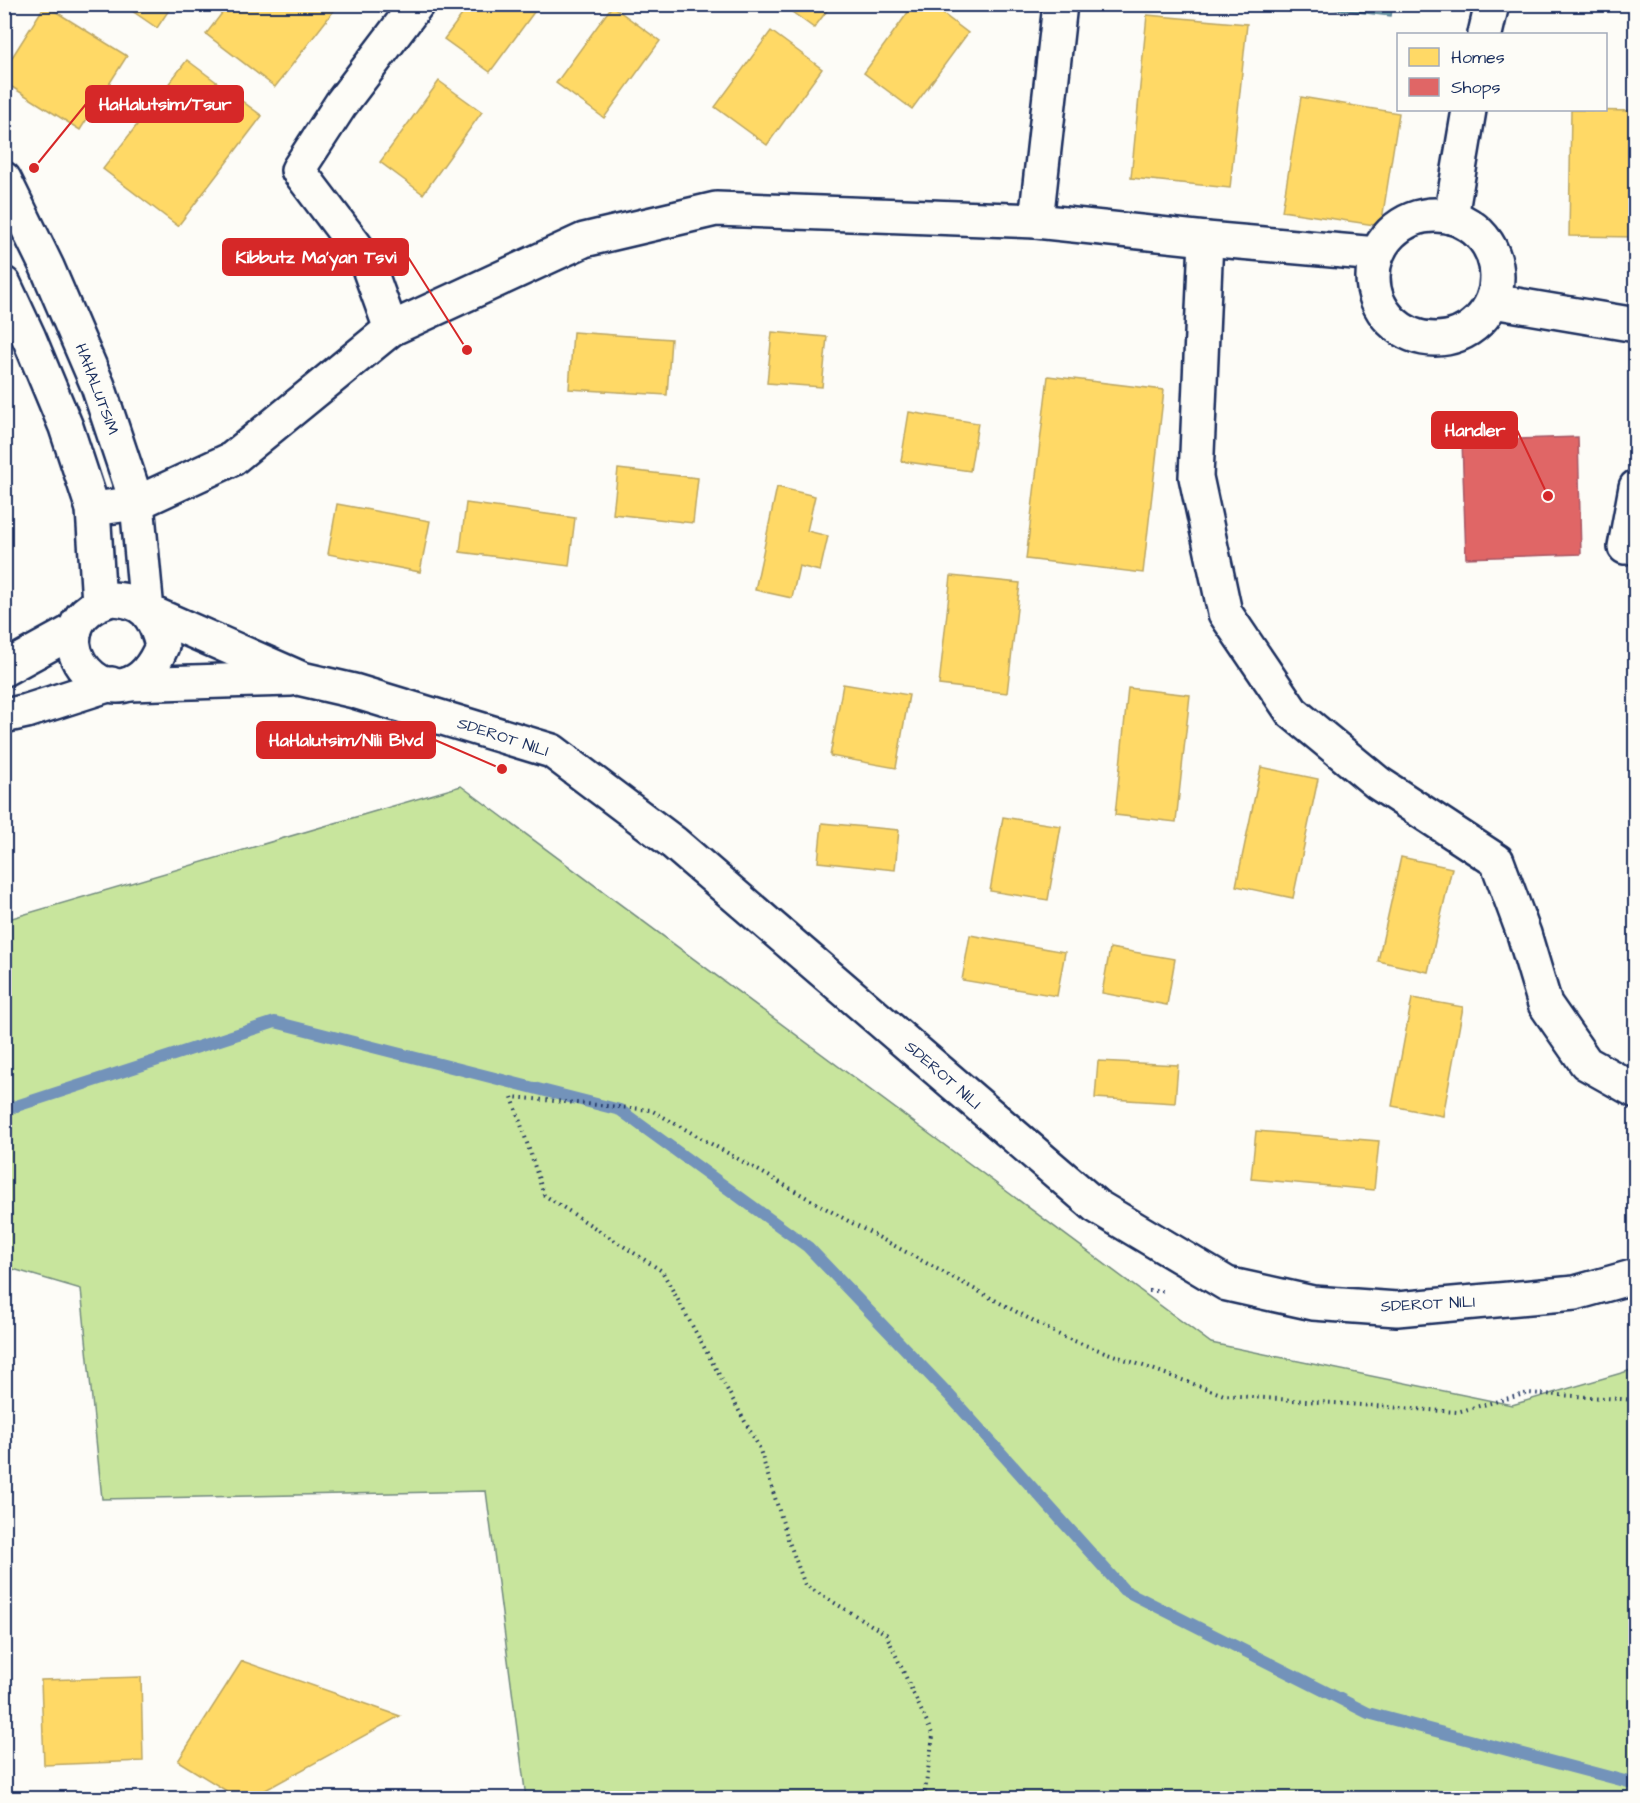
<svg xmlns="http://www.w3.org/2000/svg" width="1640" height="1803" font-family="'Architects Daughter',sans-serif">
<style>
.green{fill:#c8e59d;stroke:#728a7e;stroke-width:1.5}
.homes{fill:#ffd966;stroke:#bba664;stroke-width:1.5}
.shops{fill:#e06666;stroke:#a55664;stroke-width:1.5}
.public{fill:#76a5af;stroke:#5b8297;stroke-width:1.5}
.lines{fill:none;stroke-linecap:round;stroke-linejoin:round}
.stream{stroke:#7393ba;stroke-width:12}
.minor-casing{stroke:#1b2f5e;stroke-width:38}
.path{stroke:#1b2f5e;stroke-width:4;stroke-dasharray:1.5 4.5;stroke-linecap:butt}
.minor{stroke:#fdfcf7;stroke-width:33}
.labels{text-anchor:middle;dominant-baseline:central;stroke-width:6;stroke-linejoin:round;paint-order:stroke}
.street-label{font-size:16px;fill:#1b2f5e;stroke:#fdfcf7}
.leader{fill:none;stroke:#d62828;stroke-width:2}
.callout-dot{fill:#d62828;stroke:#fdfcf7;stroke-width:2}
.callout{fill:#d62828;stroke:#d62828;stroke-width:2}
.callout-label{font-size:18px;text-anchor:middle;font-weight:bold;fill:#fff}
</style>
<rect width="100%" height="100%" fill="#fdfcf7"/>
<filter id="ink" filterUnits="userSpaceOnUse"><feTurbulence type="fractalNoise" baseFrequency=".0167" numOctaves="2"/><feDisplacementMap in="SourceGraphic" scale="12" xChannelSelector="R" yChannelSelector="G"/><feConvolveMatrix kernelMatrix="1 2 1 2 8 2 1 2 1" color-interpolation-filters="sRGB"/></filter>
<g filter="url(#ink)">
<path class="green" d="M461,786L1211,1343L1512,1405L1635,1369V1798H526L486,1491L102,1499L81,1289L13,1269L5,1273V920Z"/>
<g class="homes">
<path d="M122,4H173L157,28Z"/>
<path d="M229,4H339L275,87L206,34Z"/>
<path d="M470,4H540L490,72L444,39Z"/>
<path d="M781,4H832L814,28Z"/>
<path d="M914,4H930L968,33L912,109L864,73Z"/>
<path d="M1630,4H1636V18H1629Z"/>
<path d="M45,5L127,56L80,130L4,82V70Z"/>
<path d="M612,6L660,41L604,118L556,83Z"/>
<path d="M1147,15L1247,24L1230,188L1131,178Z"/>
<path d="M771,31L822,69L767,145L715,107Z"/>
<path d="M187,60L262,116L178,226L103,169Z"/>
<path d="M439,81L482,112L423,194L380,162Z"/>
<path d="M1301,97L1399,113L1381,226L1282,211Z"/>
<path d="M1571,110L1636,111V237L1569,236Z"/>
<path d="M573,332L671,339L667,395L569,389Z"/>
<path d="M772,332L827,337L822,387L767,383Z"/>
<path d="M1048,376L1164,390L1143,573L1026,559Z"/>
<path d="M909,412L978,423L970,471L901,461Z"/>
<path d="M618,469L698,478L693,523L613,514Z"/>
<path d="M777,487L815,496L807,531L828,536L820,571L799,566L792,598L755,590Z"/>
<path d="M466,503L575,518L569,566L460,552Z"/>
<path d="M337,504L430,521L420,572L328,554Z"/>
<path d="M951,576L1020,583L1007,693L939,685Z"/>
<path d="M843,684L909,695L896,768L830,756Z"/>
<path d="M1128,688L1190,695L1176,822L1115,815Z"/>
<path d="M1261,767L1318,779L1293,898L1236,886Z"/>
<path d="M1003,817L1061,826L1048,900L990,891Z"/>
<path d="M822,823L899,830L895,870L818,862Z"/>
<path d="M1401,857L1452,868L1428,972L1378,961Z"/>
<path d="M970,935L1065,952L1057,996L962,980Z"/>
<path d="M1110,948L1175,959L1167,1005L1102,993Z"/>
<path d="M1412,998L1463,1007L1443,1116L1392,1106Z"/>
<path d="M1098,1061L1178,1065L1175,1103L1095,1098Z"/>
<path d="M1256,1131L1379,1141L1374,1190L1251,1179Z"/>
<path d="M242,1661L400,1716L251,1798H238L178,1761Z"/>
<path d="M141,1677L143,1761L44,1765L41,1680Z"/>
</g>
<path class="shops" d="M1578,437L1581,554L1466,558L1462,441Z"/>
<path class="public" d="M1325,4H1393L1391,16L1325,8Z"/>
<g class="lines">
<path class="stream" d="M4,1110L275,1022L620,1110L808,1247L950,1396L1124,1590L1368,1713L1636,1784"/>
<g class="minor-casing">
<g id="minor">
<path d="M1485,34L1492,4"/>
<path d="M4,179L47,267L98,386L137,503L147,611"/>
<circle cx="1435" cy="277" r="62"/>
<path d="M1451,217L1469,110"/>
<path d="M1036,221L1060,4"/>
<path d="M1206,239L1196,477L1225,613L1292,712L1378,783L1497,861L1524,934L1545,1004L1586,1063L1636,1091"/>
<path d="M4,284L29,338L66,427L93,509L99,603"/>
<path d="M1493,301L1636,325"/>
<path d="M391,329L366,260L298,170L341,104L417,4"/>
<path d="M93,509L137,503L232,459L391,329L584,240L716,209L1036,221L1206,239L1377,254"/>
<path d="M1625,547L1636,487"/>
<path d="M112,599C144,600 155,616 162,646C120,748 18,626 112,599Z"/>
<path d="M147,611L302,679L354,691L552,751L674,843L1096,1206L1227,1284L1313,1303L1397,1309L1575,1293L1636,1276"/>
<path d="M4,669L75,630"/>
<path d="M129,684L291,679"/>
<path d="M4,716L27,711L111,684"/>
</g>
</g>
<g class="path">
<path d="M1149,1291H1166"/>
<path d="M924,1798L933,1736L886,1634L805,1585L788,1539L759,1447L662,1271L544,1195L512,1097L651,1110L843,1218L1063,1337L1224,1395L1457,1412L1528,1393L1636,1400"/>
</g>
<use href="#minor" class="minor"/>
</g>
</g>
<g class="labels">
<g class="street-label">
<text transform="translate(97 389) rotate(69)">HAHALUTSIM</text>
<text transform="translate(503 737) rotate(18)">SDEROT NILI</text>
<text transform="translate(943 1075) rotate(41)">SDEROT NILI</text>
<text transform="translate(1428 1304) rotate(-3)">SDEROT NILI</text>
</g>
</g>
<path class="leader" d="M34 168L86 104M467 350L408 257M1548 496L1517 430M502 769L435 740"/>
<g class="callout-dot">
<circle cx="34" cy="168" r="6"/>
<circle cx="467" cy="350" r="6"/>
<circle cx="1548" cy="496" r="6"/>
<circle cx="502" cy="769" r="6"/>
</g>
<g class="callout">
<rect x="86" y="86" width="157" height="36" rx="6"/>
<rect x="223" y="239" width="185" height="36" rx="6"/>
<rect x="1432" y="412" width="85" height="36" rx="6"/>
<rect x="257" y="722" width="178" height="36" rx="6"/>
</g>
<g class="callout-label">
<text x="165" y="110">HaHalutsim/Tsur</text>
<text x="316" y="263">Kibbutz Ma'yan Tsvi</text>
<text x="1475" y="436">Handler</text>
<text x="346" y="746">HaHalutsim/Nili Blvd</text>
</g>
<rect width="1640" height="1803" fill="none" stroke="#fdfcf7" stroke-width="24"/>
<rect x="12" y="12" width="1616" height="1779" fill="none" stroke="#1b2f5e" stroke-width="2" filter="url(#ink)"/>
<rect x="1397" y="33" width="210" height="78" fill="#fdfcf7" stroke="#a3aaba" stroke-width="1.5"/>
<rect x="1409" y="48" width="30" height="18" fill="#ffd966" stroke="#a3aaba" stroke-width="1.5"/>
<text x="1451" y="63" font-size="18" fill="#1b2f5e">Homes</text>
<rect x="1409" y="78" width="30" height="18" fill="#e06666" stroke="#a3aaba" stroke-width="1.5"/>
<text x="1451" y="93" font-size="18" fill="#1b2f5e">Shops</text>
</svg>
